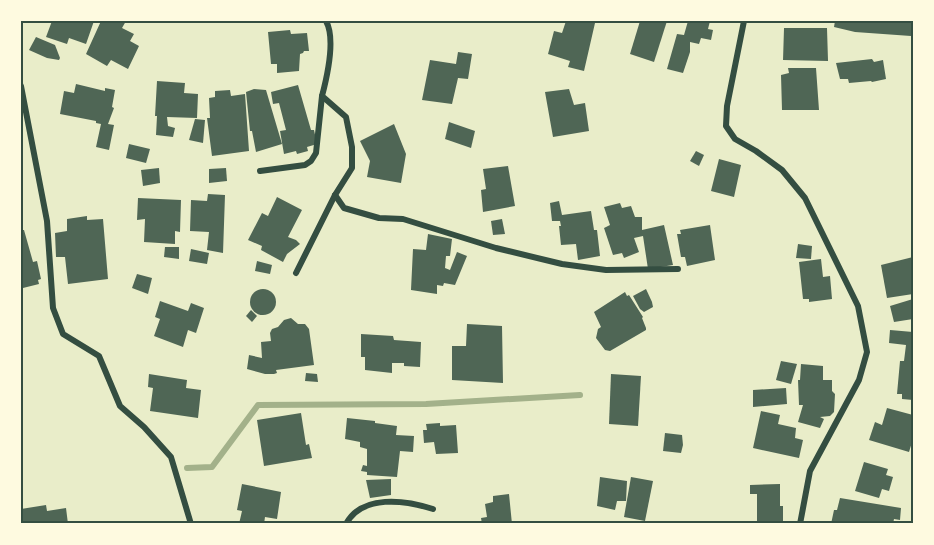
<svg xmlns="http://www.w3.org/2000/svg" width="934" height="545" font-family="'Roboto Serif',serif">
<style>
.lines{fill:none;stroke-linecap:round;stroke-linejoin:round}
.stream{stroke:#a3b18a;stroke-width:6}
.building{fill:#4f6655}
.minor{stroke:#344e41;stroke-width:6}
.neatline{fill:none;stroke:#344e41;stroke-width:2}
</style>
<rect width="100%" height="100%" fill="#e9edc9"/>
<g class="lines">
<path class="stream" d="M187,468L212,467L258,405L426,404L580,395"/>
</g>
<g class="building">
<path d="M52,21H94L86,44L69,38L67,44L46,37Z"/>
<path d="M101,21H126L122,28L134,34L130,41L139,46L128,69L111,60L107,66L86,54Z"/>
<path d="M566,21L595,23L584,71L568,67L570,61L548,54L554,31L562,33Z"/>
<path d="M640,21H667L654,62L630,54Z"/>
<path d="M688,21H710L708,29L713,30L711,40L701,38L699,44L690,42V52L683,73L667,69L677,34L684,35Z"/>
<path d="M835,21H913L911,36L855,32L834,27Z"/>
<path d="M784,28H827L828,61L783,60Z"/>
<path d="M290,30L291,34L307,33L309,51H304L303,53L300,54L299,71L277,73V64H271L268,32Z"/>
<path d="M36,37L55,45L60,58L59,60L47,58L29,50Z"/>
<path d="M458,52L472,54L468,79L458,78L452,104L422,100L430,60L456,64Z"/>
<path d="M872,59L874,62L883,60L886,79L872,82L871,81L849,83L848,79H840L836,63Z"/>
<path d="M788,68H816L819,110H782L781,75L789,73Z"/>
<path d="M157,81L185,83L184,93L198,94L197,118L167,117L168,126L175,128L173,137L156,135L157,116H155Z"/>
<path d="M76,84L105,91V88L115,90L112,107L114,108L108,124L114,125L109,150L96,147L101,124L96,123V121L60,114L64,91L74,93Z"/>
<path d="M298,85L311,130H314L317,144L307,147L308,151L297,154L296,151L284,154L280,131L286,130L279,103L273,104L271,92Z"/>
<path d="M254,89L266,90L282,144L256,152L252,131H250L246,92Z"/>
<path d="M569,89L574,105L585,103L589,131L553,137L545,92Z"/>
<path d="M230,90L231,96L245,94L249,151L212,156L207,118H210L209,98L215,97V91Z"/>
<path d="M195,119L205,120L203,143L189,140Z"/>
<path d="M449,122L475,131L471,148L445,139Z"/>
<path d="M394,124L406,154L401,183L367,177L370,161L360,141Z"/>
<path d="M129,144L150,149L146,163L126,158Z"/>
<path d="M696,151L704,155L699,166L690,161Z"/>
<path d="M719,159L741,165L734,197L711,191Z"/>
<path d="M508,166L515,206L483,212L481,190L486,189L483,169Z"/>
<path d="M159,168L160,183L143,186L141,170Z"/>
<path d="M226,168L227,181L209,183V169Z"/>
<path d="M208,194L225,195L223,253L207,250L209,232L190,231L191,200L207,201Z"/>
<path d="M277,197L302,210L288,237L296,240L300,244L287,254L283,262L261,250L262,246L248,240L262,213L268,216Z"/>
<path d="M138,198L181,200L180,232L175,231V244L144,242L145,219L137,220Z"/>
<path d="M559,201L562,215L591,211L594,230H597L600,256L578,260L576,244L561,245L559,226H561L560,221H552L550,203Z"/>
<path d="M620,203L622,208L631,206L635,217H642V230L664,225L673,265L648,269L643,236L634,238L639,252L624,258L622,253L613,255L604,228L610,225L604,207Z"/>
<path d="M87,216V220L103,219L108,279L68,284L65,257H56L55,233L67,231V219Z"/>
<path d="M502,219L505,234L493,235L491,221Z"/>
<path d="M710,225L715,260L687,266L685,257H681L677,234H681L680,230Z"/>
<path d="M21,230H24L33,262L37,261L41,279L38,280L39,284L23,288L21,284Z"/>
<path d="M428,234L452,239L450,256H446L445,268L450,270L457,252L467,256L455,285L444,283L443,286L437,285V294L411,290L413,249L426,250Z"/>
<path d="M798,244L812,246L811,259L796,258Z"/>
<path d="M165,247H179V259L164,257Z"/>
<path d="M191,249L209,253L207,264L189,261Z"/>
<path d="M913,257V294L887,298L881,265Z"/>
<path d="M821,259L823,277L830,276L832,299L809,302V299H803L799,262Z"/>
<path d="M257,261L272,265L270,274L255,271Z"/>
<path d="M137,274L152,278L148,294L132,288Z"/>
<path d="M646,289L652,302L653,307L644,312L640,309L633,296Z"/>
<circle cx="263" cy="302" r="13"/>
<path d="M625,292L627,296L629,295L643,317L642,318L646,328V330L610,351L605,350L596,338L598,329L601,327L594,312Z"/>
<path d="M913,299V319L894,322L890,306Z"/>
<path d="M160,301L188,311L191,303L204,308L196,333L188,330L183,347L154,336L160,319L155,317Z"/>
<path d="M251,310L257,316L252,322L246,316Z"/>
<path d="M291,318L298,324H305L309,329L314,365L276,370L277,373L274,374H265L247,369L249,355L262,358L261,342L271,341L270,333L272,329L278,327L284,320Z"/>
<path d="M467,324L502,326L503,383L452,380V346H466Z"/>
<path d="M890,330L913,332V400L902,399V394H897L900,361H904L906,345L889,343Z"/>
<path d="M361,334L393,336L394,340L421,342L420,367L404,366V363H392V373L365,370V357H361Z"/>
<path d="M781,361L797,364L791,384L776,380Z"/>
<path d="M801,364L823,366V380H832V391L835,394L834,412L830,416L820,417L824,419L820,428L798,422L803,405H799L798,380H800Z"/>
<path d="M306,373L317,374L318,382L305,381Z"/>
<path d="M149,374L187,380L186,388L201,390L198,418L150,411L153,388L148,387Z"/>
<path d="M611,374L641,376L638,426L609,424Z"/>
<path d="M786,388L787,404L753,407V390Z"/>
<path d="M887,408L913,415V439L909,452L869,440L875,422L882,425Z"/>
<path d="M761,411L780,415L778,424L796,428L795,438L803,440L799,458L753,448Z"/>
<path d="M301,413L306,445L309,444L312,458L264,466L257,420Z"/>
<path d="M347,418L375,421V423L397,426L396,435L414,436L413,452L400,451L397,477L367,475V472L361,471L363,465L367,466V449L360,447V442L345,439Z"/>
<path d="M440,423V426L456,425L458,453L436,454L434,442L424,443L423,430H427L426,424Z"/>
<path d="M665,433L682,435L683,445L681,453L663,451Z"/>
<path d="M864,462L888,469L886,475L893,477L889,491L882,489L879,498L855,491Z"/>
<path d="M600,477L627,481L626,501H617L615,510L597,506Z"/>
<path d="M631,477L653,481L645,521L624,517Z"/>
<path d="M391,479V495L370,498L366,480Z"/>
<path d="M242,484L281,492L277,519L265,517L264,524H239L242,511L237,510Z"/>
<path d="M780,484V506H783V523H757V494H750V485Z"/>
<path d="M509,494L512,524H482L481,518L487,517L485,504L493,502V496Z"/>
<path d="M840,498L901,508L900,520L894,519L893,524H831L834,510H837Z"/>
<path d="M46,505L47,511L66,508L68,524H21V509Z"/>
</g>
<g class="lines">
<g class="minor">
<path d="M744,21L727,106L726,126L735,139L756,151L782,170L805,198L858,306L867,352L859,380L810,471L800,524"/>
<path d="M21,86L47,221L53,308L63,334L99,356L120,406L144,427L171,457L191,524"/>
<path d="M260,171L305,165L311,161L316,153L322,96"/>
<path d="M335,195L344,208L379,218L403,219L496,248L562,264L606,270L678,269"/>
<path d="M296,273L335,195L352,168V147L346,117L322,96C327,77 336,39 326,21"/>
<path d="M346,524C362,494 405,500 433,509"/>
</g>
</g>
<rect width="934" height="545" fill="none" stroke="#fefae0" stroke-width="45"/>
<rect x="22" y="22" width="890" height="500" class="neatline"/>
</svg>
